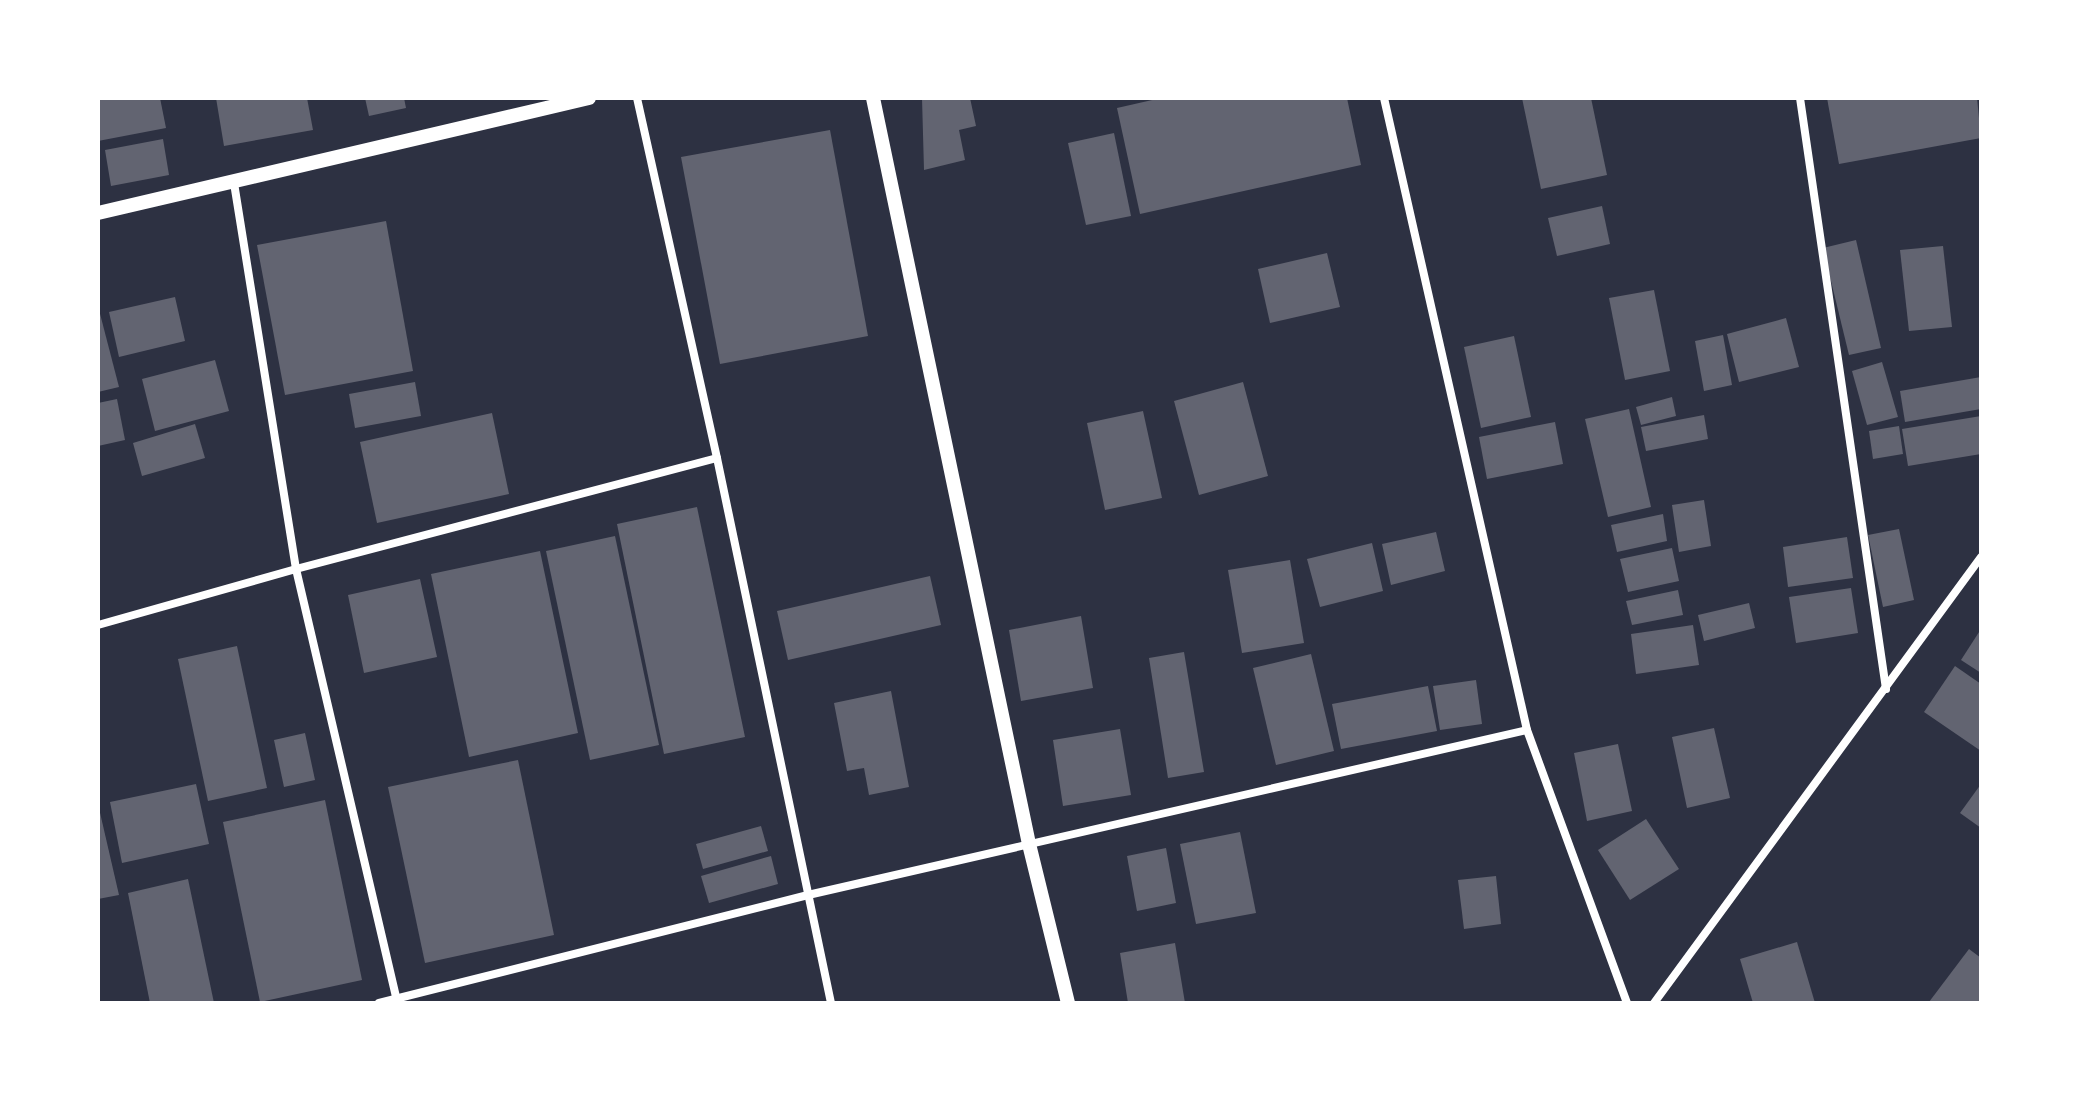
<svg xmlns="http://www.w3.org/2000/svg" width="2079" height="1101" font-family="'Sofia Sans Condensed',sans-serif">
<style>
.building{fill:#626471}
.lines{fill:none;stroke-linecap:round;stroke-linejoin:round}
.minor{stroke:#fff;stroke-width:8}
.tertiary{stroke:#fff;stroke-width:14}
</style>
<rect width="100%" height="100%" fill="#2d3142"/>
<g class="building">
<path d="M98,98H160L166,128L98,141Z"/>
<path d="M216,98H307L313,130L224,146Z"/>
<path d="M365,98H404L406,108L369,116Z"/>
<path d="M922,98H970L976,126L959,130L965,160L924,170Z"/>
<path d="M1161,98H1347L1361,165L1140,214L1117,108Z"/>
<path d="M1522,98H1591L1607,175L1541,189Z"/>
<path d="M1827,98H1977L1981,138L1839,164Z"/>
<path d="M830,130L868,336L720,364L681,157Z"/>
<path d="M1114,133L1131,216L1086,225L1068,143Z"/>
<path d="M163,139L169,175L111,186L105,150Z"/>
<path d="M1602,206L1610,244L1557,256L1548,218Z"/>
<path d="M386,221L413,371L285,395L257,245Z"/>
<path d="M1856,240L1881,348L1849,355L1823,248Z"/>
<path d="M1943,246L1952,327L1909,331L1900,250Z"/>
<path d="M1327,253L1340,307L1270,323L1258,269Z"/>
<path d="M1654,290L1670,371L1625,380L1609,298Z"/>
<path d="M175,297L185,341L119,357L109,312Z"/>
<path d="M98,306L119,387L98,392Z"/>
<path d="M1786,318L1799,367L1739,382L1727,334Z"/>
<path d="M1723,335L1732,385L1704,391L1695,341Z"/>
<path d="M1514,336L1531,417L1481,428L1464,347Z"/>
<path d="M215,360L229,411L155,431L142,379Z"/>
<path d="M1882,362L1898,417L1867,425L1852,371Z"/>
<path d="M1981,377V409L1905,422L1900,391Z"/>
<path d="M415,382L421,416L355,428L349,394Z"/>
<path d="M1243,382L1268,476L1199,495L1174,401Z"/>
<path d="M1672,397L1676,416L1641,425L1636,407Z"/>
<path d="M117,399L125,440L98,446V403Z"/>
<path d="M1629,409L1651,507L1608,517L1585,419Z"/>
<path d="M1143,411L1162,498L1105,510L1087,423Z"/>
<path d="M492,413L509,494L377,523L360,442Z"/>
<path d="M1704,415L1708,439L1646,451L1641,427Z"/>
<path d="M1981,416V454L1908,466L1902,429Z"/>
<path d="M1555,422L1563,464L1487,479L1479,437Z"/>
<path d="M195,424L205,458L142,476L133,443Z"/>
<path d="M1899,426L1903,454L1873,459L1869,431Z"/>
<path d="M1704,500L1711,546L1679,552L1672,505Z"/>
<path d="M697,507L745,737L664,754L617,524Z"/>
<path d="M1663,514L1667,541L1617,552L1611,525Z"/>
<path d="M1899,529L1914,600L1883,607L1868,535Z"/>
<path d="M1436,532L1445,571L1391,585L1382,544Z"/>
<path d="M615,536L659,745L590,760L546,551Z"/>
<path d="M1847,537L1853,578L1788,587L1783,547Z"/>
<path d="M1372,543L1383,591L1320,607L1307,559Z"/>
<path d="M1672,548L1679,581L1628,592L1620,559Z"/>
<path d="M540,551L578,733L469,757L431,574Z"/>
<path d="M1290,560L1304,643L1242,653L1228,570Z"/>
<path d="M930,576L941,625L788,660L777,611Z"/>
<path d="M420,579L437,657L364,673L348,595Z"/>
<path d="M1851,588L1858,633L1796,643L1789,597Z"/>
<path d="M1678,590L1683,615L1632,625L1626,601Z"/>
<path d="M1749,603L1755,628L1704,641L1698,615Z"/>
<path d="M1081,616L1093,688L1021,701L1009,630Z"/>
<path d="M1693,625L1699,665L1636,674L1631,634Z"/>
<path d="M1981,629V673L1961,660Z"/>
<path d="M237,646L267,788L208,801L178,659Z"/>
<path d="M1184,652L1204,772L1168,778L1149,658Z"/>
<path d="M1311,654L1334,751L1276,765L1253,668Z"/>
<path d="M1955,666L1981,684V751L1924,712Z"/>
<path d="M1476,680L1482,724L1440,730L1433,686Z"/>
<path d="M1428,686L1437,731L1341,749L1332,704Z"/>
<path d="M891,691L909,787L869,795L864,768L847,771L834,703Z"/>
<path d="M1714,728L1730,798L1687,808L1672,737Z"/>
<path d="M1120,729L1131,795L1063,806L1053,740Z"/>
<path d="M305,733L315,780L284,787L274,740Z"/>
<path d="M1618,744L1632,811L1587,821L1574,753Z"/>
<path d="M518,760L554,935L425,963L388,787Z"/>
<path d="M196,784L209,844L122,863L110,802Z"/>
<path d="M1981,784V828L1960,813Z"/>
<path d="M325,800L362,980L260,1002L223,822Z"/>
<path d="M98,804L119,895L98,899Z"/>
<path d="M1646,819L1679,869L1630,900L1598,850Z"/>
<path d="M761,826L768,851L703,869L696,844Z"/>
<path d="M1240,832L1256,913L1196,924L1180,844Z"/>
<path d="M1166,848L1176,903L1137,911L1127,856Z"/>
<path d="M771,856L778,884L709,903L701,876Z"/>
<path d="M1496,876L1501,924L1464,929L1458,880Z"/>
<path d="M188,879L214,1003H150L128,893Z"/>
<path d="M1797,942L1815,1003H1753L1740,959Z"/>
<path d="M1175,943L1185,1003H1128L1120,953Z"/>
<path d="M1969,949L1981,958L1979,1003L1929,1002Z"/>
</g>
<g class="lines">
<g class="minor">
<path d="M637,98L717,458L831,1003"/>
<path d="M1384,98L1527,730L1627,1003"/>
<path d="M1800,98L1886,689"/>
<path d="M234,183L296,569L397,1001"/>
<path d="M98,625L296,569L717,458"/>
<path d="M379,1003L808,895L1527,730"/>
<path d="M1654,1003L1981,557"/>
</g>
<g class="tertiary">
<path d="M873,98L1029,844L1068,1003"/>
<path d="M98,213L589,98"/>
</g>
</g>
<rect width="2079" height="1101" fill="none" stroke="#ffffff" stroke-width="200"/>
</svg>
